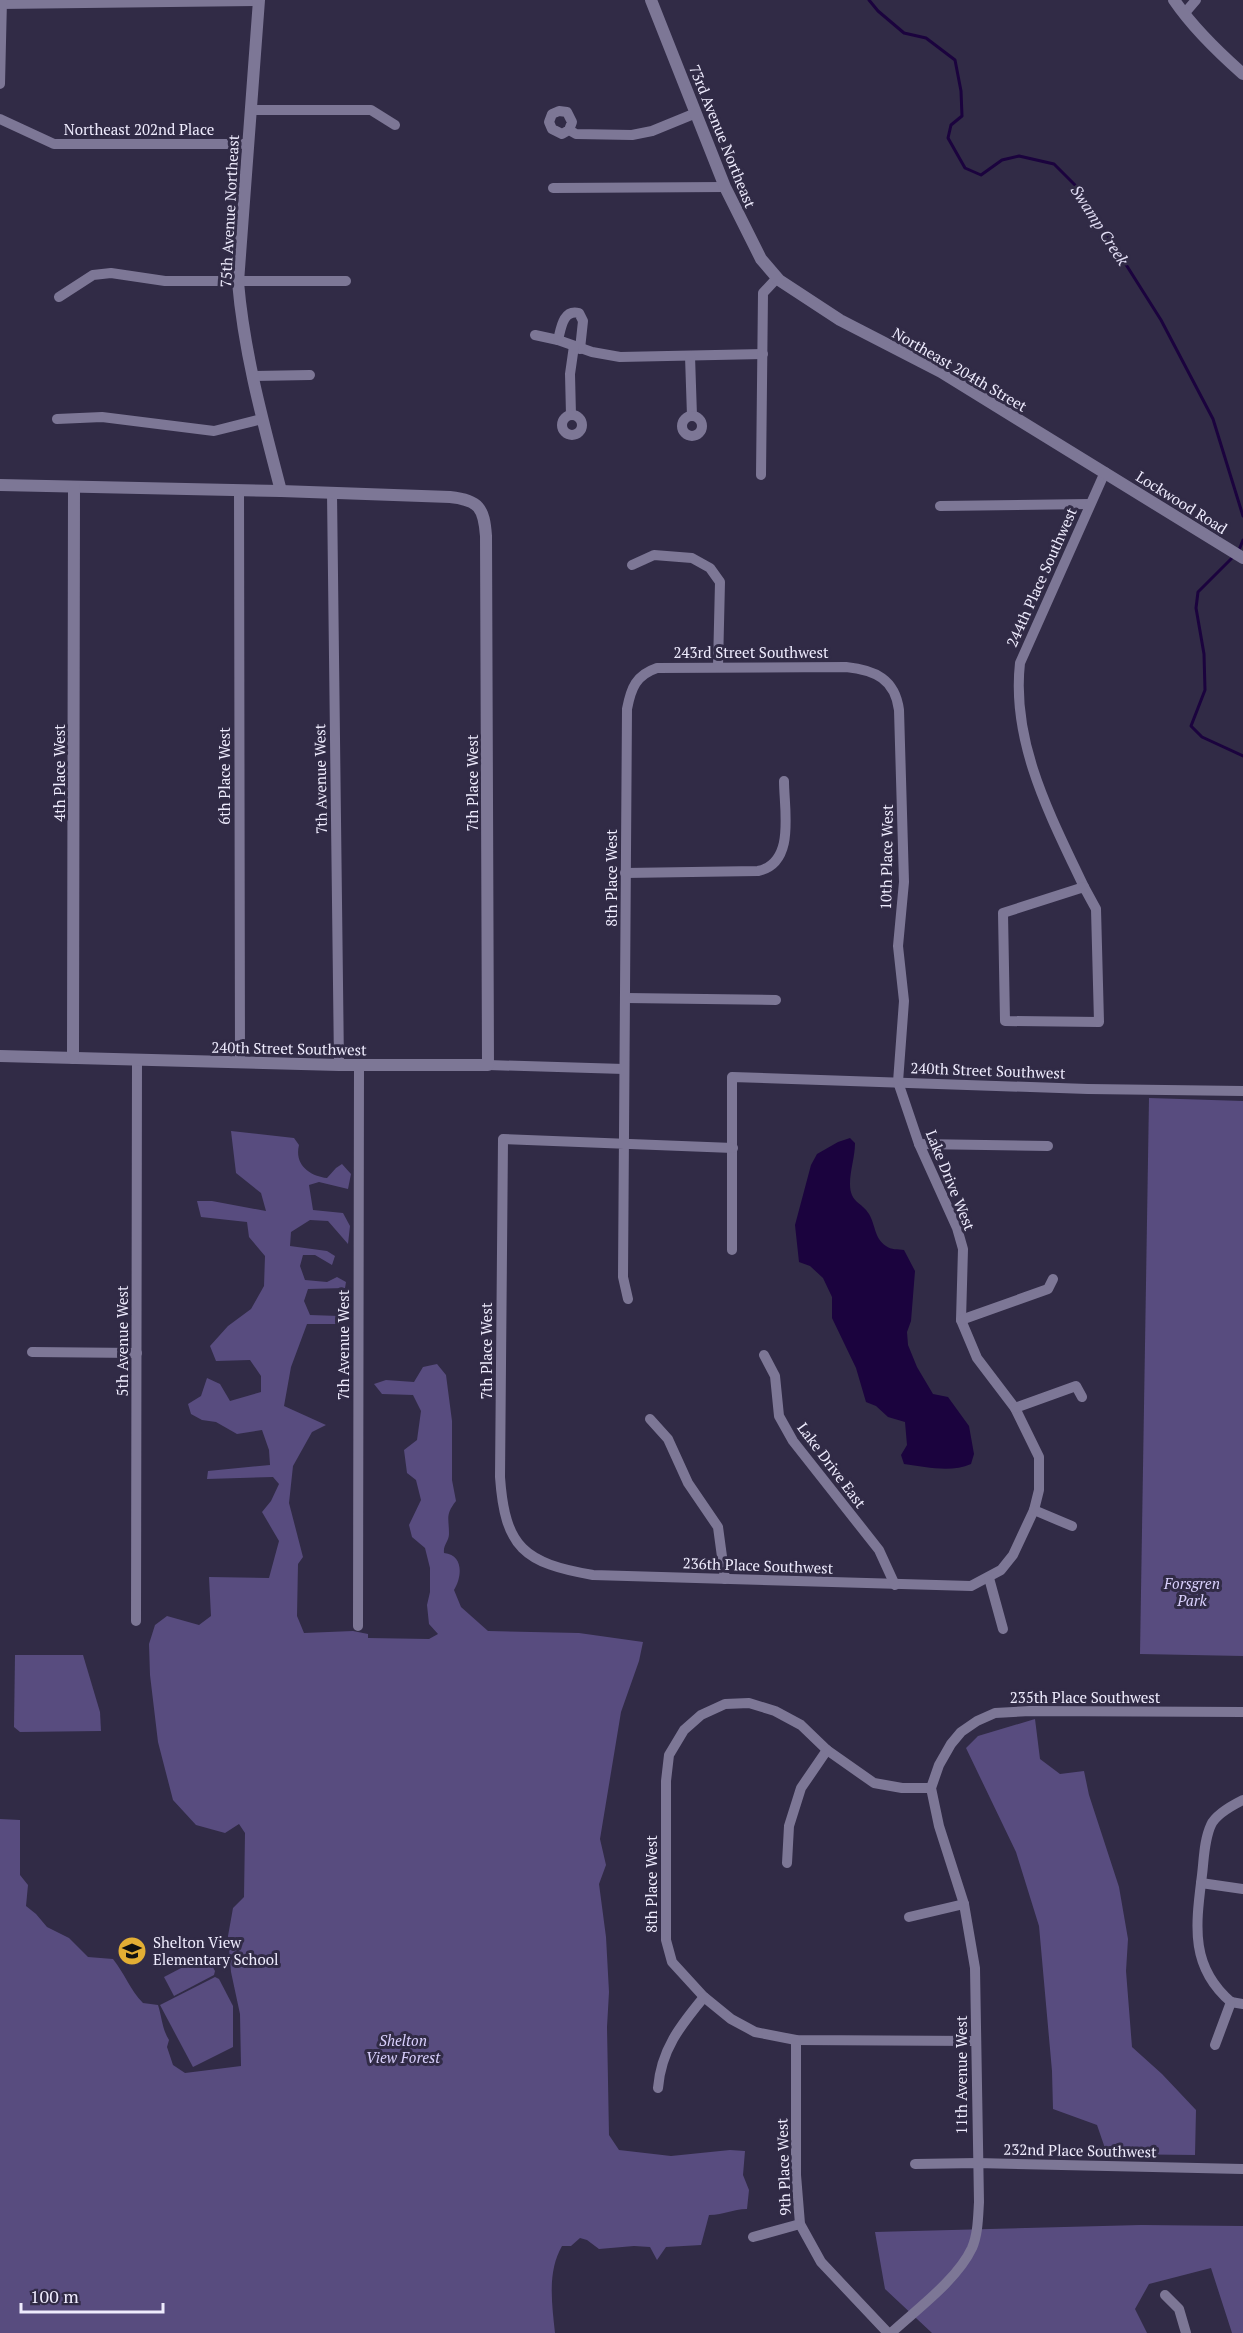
<svg xmlns="http://www.w3.org/2000/svg" width="1243" height="2333" font-family="'PT Serif',serif">
<style>
.green{fill:#584c7f}
.water{fill:#1b033e}
.lines{fill:none;stroke-linecap:round;stroke-linejoin:round}
.stream{stroke:#1b033e;stroke-width:3}
.minor{stroke:#7d7796;stroke-width:10}
.tertiary{stroke:#7d7796;stroke-width:12}
.labels{text-anchor:middle;dominant-baseline:central;stroke-width:6;stroke-linejoin:round;paint-order:stroke}
.street-label{font-size:15px;fill:#eeebfd;stroke:#312b46}
.park-label{font-size:15px;font-style:italic;fill:#d9d0fd;stroke:#312b46}
.poi-label{font-size:15px;fill:#eeebfd;stroke:#312b46;text-anchor:start}
.water-label{font-size:16px;font-style:italic;fill:#e0dcf3;stroke:#312b46}
</style>
<rect width="100%" height="100%" fill="#312b46"/>
<g class="green">
<path d="M1149,1098L1243,1101V1656L1140,1654Z"/>
<path d="M231,1131L294,1138L299,1145C294,1165 310,1176 327,1178L336,1168L342,1164L351,1174L348,1189L319,1182L309,1185L313,1210L343,1213L350,1226L348,1244L328,1221L310,1220L291,1232L290,1246L327,1251L335,1256L332,1265L315,1255H303L300,1266L305,1280L327,1282L337,1277L346,1282L345,1288L308,1289L304,1301L310,1315L339,1316L338,1324H307L291,1367L284,1406L326,1425L312,1432L293,1466L289,1503L303,1557L298,1564L297,1616L304,1633L353,1631L368,1634V1638L429,1639L438,1634L429,1624L427,1605L430,1592V1568L425,1548L412,1537L409,1525L421,1500L416,1480L407,1473L404,1450L417,1440L421,1411L413,1395L382,1394L374,1384L386,1380L414,1382L423,1367L437,1364L446,1375L452,1421V1480L456,1501C445,1515 449,1518 449,1534C449,1541 443,1545 444,1553C464,1555 462,1577 454,1590L461,1607L488,1631L579,1633L643,1642L639,1661L621,1712L600,1839L606,1865L599,1884L606,1937L609,1992L607,2027L609,2135L619,2150L671,2156L730,2150L745,2151L743,2175L749,2190L747,2209C732,2209 725,2215 709,2215L701,2245L666,2247L657,2260L650,2247L634,2246L599,2249L587,2240L580,2238L571,2246H562C547,2272 552,2304 555,2333H0V1819L20,1820V1875L28,1885L26,1906L36,1914L47,1927L69,1938L88,1957L113,1959C125,1974 130,1990 143,2003L158,2005C162,2017 162,2029 169,2040L167,2047L173,2065L185,2073L241,2066L240,2014L231,1972L228,1936L233,1908L244,1897L245,1833L239,1824L225,1833L196,1825L173,1800L158,1742L150,1675L149,1644L155,1625L167,1616L199,1625L211,1616L209,1577L269,1578L279,1541L262,1512L271,1501L279,1484L273,1477L207,1479L208,1471L270,1465L269,1450L262,1430L237,1434L216,1422L202,1420L191,1414L188,1404L201,1396L207,1378L220,1384L230,1401L261,1392V1376L250,1360L216,1361L210,1346L228,1326L251,1309L264,1286L265,1256L249,1237L247,1222L201,1217L197,1201H212L266,1211L261,1193L236,1173Z"/>
<path d="M15,1655H83L100,1712L101,1731L20,1732L14,1727Z"/>
<path d="M1035,1719L1040,1759L1060,1774L1084,1771L1089,1795L1119,1887L1128,1939L1126,1971L1132,2047L1162,2074L1196,2110L1195,2155L1107,2154L1097,2125L1053,2109L1052,2071L1039,1926L1016,1852L966,1748L978,1736Z"/>
<path d="M206,1955L215,1971L214,1975L174,1996L164,1977Z"/>
<path d="M215,1977L219,1979L233,2006V2047L193,2067L160,2005Z"/>
<path d="M1141,2225L1243,2226V2333H1232L1211,2268L1149,2284L1135,2309L1147,2333H932L885,2289L875,2232Z"/>
</g>
<path class="water" d="M850,1138L855,1143C855,1157 850,1170 850,1184C850,1203 862,1202 869,1214C876,1226 874,1238 886,1246C891,1250 898,1249 904,1250L915,1271L911,1321L907,1332L908,1345L917,1367L933,1394L948,1397L969,1426L974,1454L971,1464C951,1473 926,1467 904,1464L901,1455L907,1445L905,1422L888,1417L876,1406L866,1402L856,1368L832,1318V1297L823,1278L810,1266L799,1262L795,1225L811,1165L817,1154L838,1142Z"/>
<g class="lines">
<g class="stream">
<path d="M869,0L878,11L904,33L926,38L955,60L961,91L962,116L951,125L948,138L965,168L981,175L1002,160L1019,156L1054,164L1077,187L1161,320L1213,419L1243,516"/>
<path d="M1239,550L1243,540"/>
<path d="M1233,557L1198,592L1196,608L1204,654L1205,690L1191,726L1202,737L1243,756"/>
</g>
<g class="minor">
<path d="M0,4L259,1"/>
<path d="M1184,14L1196,0"/>
<path d="M0,84L2,0"/>
<path d="M250,110H371L395,125"/>
<path d="M0,119L54,144H247"/>
<path d="M569,130L562,134L552,129L549,122L552,114L559,111L567,112L572,122L569,130L576,134L632,135L652,131L696,113"/>
<path d="M553,188L725,187"/>
<path d="M59,297L93,275L111,273L165,281H346"/>
<path d="M535,335L558,340L592,352L620,357L763,354"/>
<path d="M558,340C561,328 563,309 579,313L583,321L580,349"/>
<path d="M690,356L692,416"/>
<path d="M252,376L310,375"/>
<path d="M571,415L570,374L574,346"/>
<circle cx="572" cy="425" r="10"/>
<circle cx="692" cy="426" r="10"/>
<path d="M57,419L102,417L214,431L262,419"/>
<path d="M761,475L763,293L777,278"/>
<path d="M239,490L240,1063"/>
<path d="M332,493L339,1065"/>
<path d="M940,506L1090,504"/>
<path d="M632,565L654,555L692,558L710,568L720,582L718,666"/>
<path d="M625,873L758,871C796,863 784,810 784,781"/>
<path d="M1084,887C1051,817 1011,743 1020,663L1105,472"/>
<path d="M1084,887L1096,909L1099,1022L1005,1021L1003,913Z"/>
<path d="M626,998L776,1000"/>
<path d="M488,1065L624,1069"/>
<path d="M919,1144L1048,1146"/>
<path d="M732,1250V1077L1088,1089L1243,1091"/>
<path d="M628,1299L623,1277L627,709C631,688 636,675 657,668L846,667C875,670 895,679 899,710L904,882L898,946L904,1001L898,1082L919,1144L957,1228L963,1249L961,1320L977,1358L1015,1408L1039,1457V1490L1034,1510L1013,1555L1001,1570L971,1586L593,1575C524,1563 505,1548 500,1477L503,1139L733,1148"/>
<path d="M961,1320L1048,1289L1053,1279"/>
<path d="M32,1352L137,1353"/>
<path d="M764,1355L775,1376L779,1416L793,1441L879,1550L895,1585"/>
<path d="M1015,1408L1076,1386L1082,1397"/>
<path d="M650,1419L668,1439L688,1483L718,1527L725,1579"/>
<path d="M1034,1510L1072,1526"/>
<path d="M989,1578L1003,1629"/>
<path d="M136,1621L137,1061"/>
<path d="M358,1626L359,1065"/>
<path d="M931,1788H902L874,1783L827,1750L801,1725L775,1711L749,1703L725,1704L701,1715L684,1730L669,1755L666,1781V1940L672,1962L704,1997L731,2019L755,2032L796,2040L976,2041"/>
<path d="M787,1863L789,1826L801,1788L827,1750"/>
<path d="M1201,1883L1243,1889"/>
<path d="M909,1917L964,1904"/>
<path d="M1231,2002C1189,1966 1196,1924 1202,1875C1204,1859 1204,1840 1211,1825C1216,1814 1233,1805 1243,1800"/>
<path d="M1231,2002L1243,2004"/>
<path d="M796,2040V2175L800,2224L821,2262L888,2333"/>
<path d="M1215,2045L1231,2002"/>
<path d="M658,2088C661,2050 680,2026 704,1997"/>
<path d="M915,2164L977,2163L1243,2169"/>
<path d="M753,2237L800,2224"/>
<path d="M1165,2295L1179,2309L1186,2333"/>
<path d="M891,2333C917,2309 957,2280 972,2248C978,2234 978,2218 979,2202L975,1968L964,1904L939,1826L931,1788L939,1765L951,1744L961,1732L977,1721L995,1713L1030,1711L1243,1712"/>
</g>
<g class="tertiary">
<path d="M259,0L238,282C244,353 263,422 281,491"/>
<path d="M651,0L725,187L761,259L779,280L840,320L941,372L1243,558"/>
<path d="M1174,0C1193,28 1218,52 1243,74"/>
<path d="M0,485L281,491L450,497C479,500 484,508 486,536L488,1065H339L0,1056"/>
<path d="M73,1058L74,487"/>
</g>
</g>
<defs>
<g id="school-disc" transform="scale(1.5)"><circle r="9.5" fill="#e3ae34" stroke="#312b46"/><path d="M0-5L7-2L0 1L-7-2ZM-4 1L0 2.5L4 1V4Q0 6-4 4Z" fill="#111"/></g>
</defs>
<g fill-rule="evenodd">
<use href="#school-disc" x="132" y="1951"/>
</g>
<g class="labels">
<g class="street-label">
<text x="139" y="129">Northeast 202nd Place</text>
<text transform="translate(723 136) rotate(68)">73rd Avenue Northeast</text>
<text transform="translate(229 211) rotate(-87)">75th Avenue Northeast</text>
<text transform="translate(960 369) rotate(30)">Northeast 204th Street</text>
<text transform="translate(1182 502) rotate(32)">Lockwood Road</text>
<text transform="translate(1041 577) rotate(-66)">244th Place Southwest</text>
<text x="751" y="652">243rd Street Southwest</text>
<text transform="translate(59 773) rotate(-90)">4th Place West</text>
<text transform="translate(224 776) rotate(-90)">6th Place West</text>
<text transform="translate(320 779) rotate(-91)">7th Avenue West</text>
<text transform="translate(472 783) rotate(-90)">7th Place West</text>
<text transform="translate(886 857) rotate(-89)">10th Place West</text>
<text transform="translate(611 878) rotate(-90)">8th Place West</text>
<text transform="translate(289 1048) rotate(1)">240th Street Southwest</text>
<text transform="translate(988 1070) rotate(2)">240th Street Southwest</text>
<text transform="translate(951 1180) rotate(68)">Lake Drive West</text>
<text transform="translate(122 1341) rotate(-90)">5th Avenue West</text>
<text transform="translate(343 1345) rotate(-90)">7th Avenue West</text>
<text transform="translate(486 1351) rotate(-90)">7th Place West</text>
<text transform="translate(832 1465) rotate(53)">Lake Drive East</text>
<text transform="translate(758 1565) rotate(2)">236th Place Southwest</text>
<text x="1085" y="1697">235th Place Southwest</text>
<text transform="translate(651 1884) rotate(-90)">8th Place West</text>
<text transform="translate(961 2075) rotate(-90)">11th Avenue West</text>
<text transform="translate(1080 2150) rotate(1)">232nd Place Southwest</text>
<text transform="translate(783 2167) rotate(-92)">9th Place West</text>
</g>
<g class="park-label">
<text x="1192" y="1583">Forsgren<tspan x="1192" dy="17">Park</tspan></text>
<text x="403" y="2040">Shelton<tspan x="403" dy="17">View Forest</tspan></text>
</g>
<g class="poi-label">
<text x="153" y="1942">Shelton View<tspan x="153" dy="17">Elementary School</tspan></text>
</g>
<g class="water-label">
<text transform="translate(1100 225) rotate(57)">Swamp Creek</text>
</g>
</g>
<path d="M21 2303v9h142v-9" fill="none" stroke="#eeebfd" stroke-width="3"/>
<text x="30" y="2303" font-size="18" fill="#eeebfd" stroke="#312b46" stroke-width="4.5" paint-order="stroke">100 m</text>
</svg>
